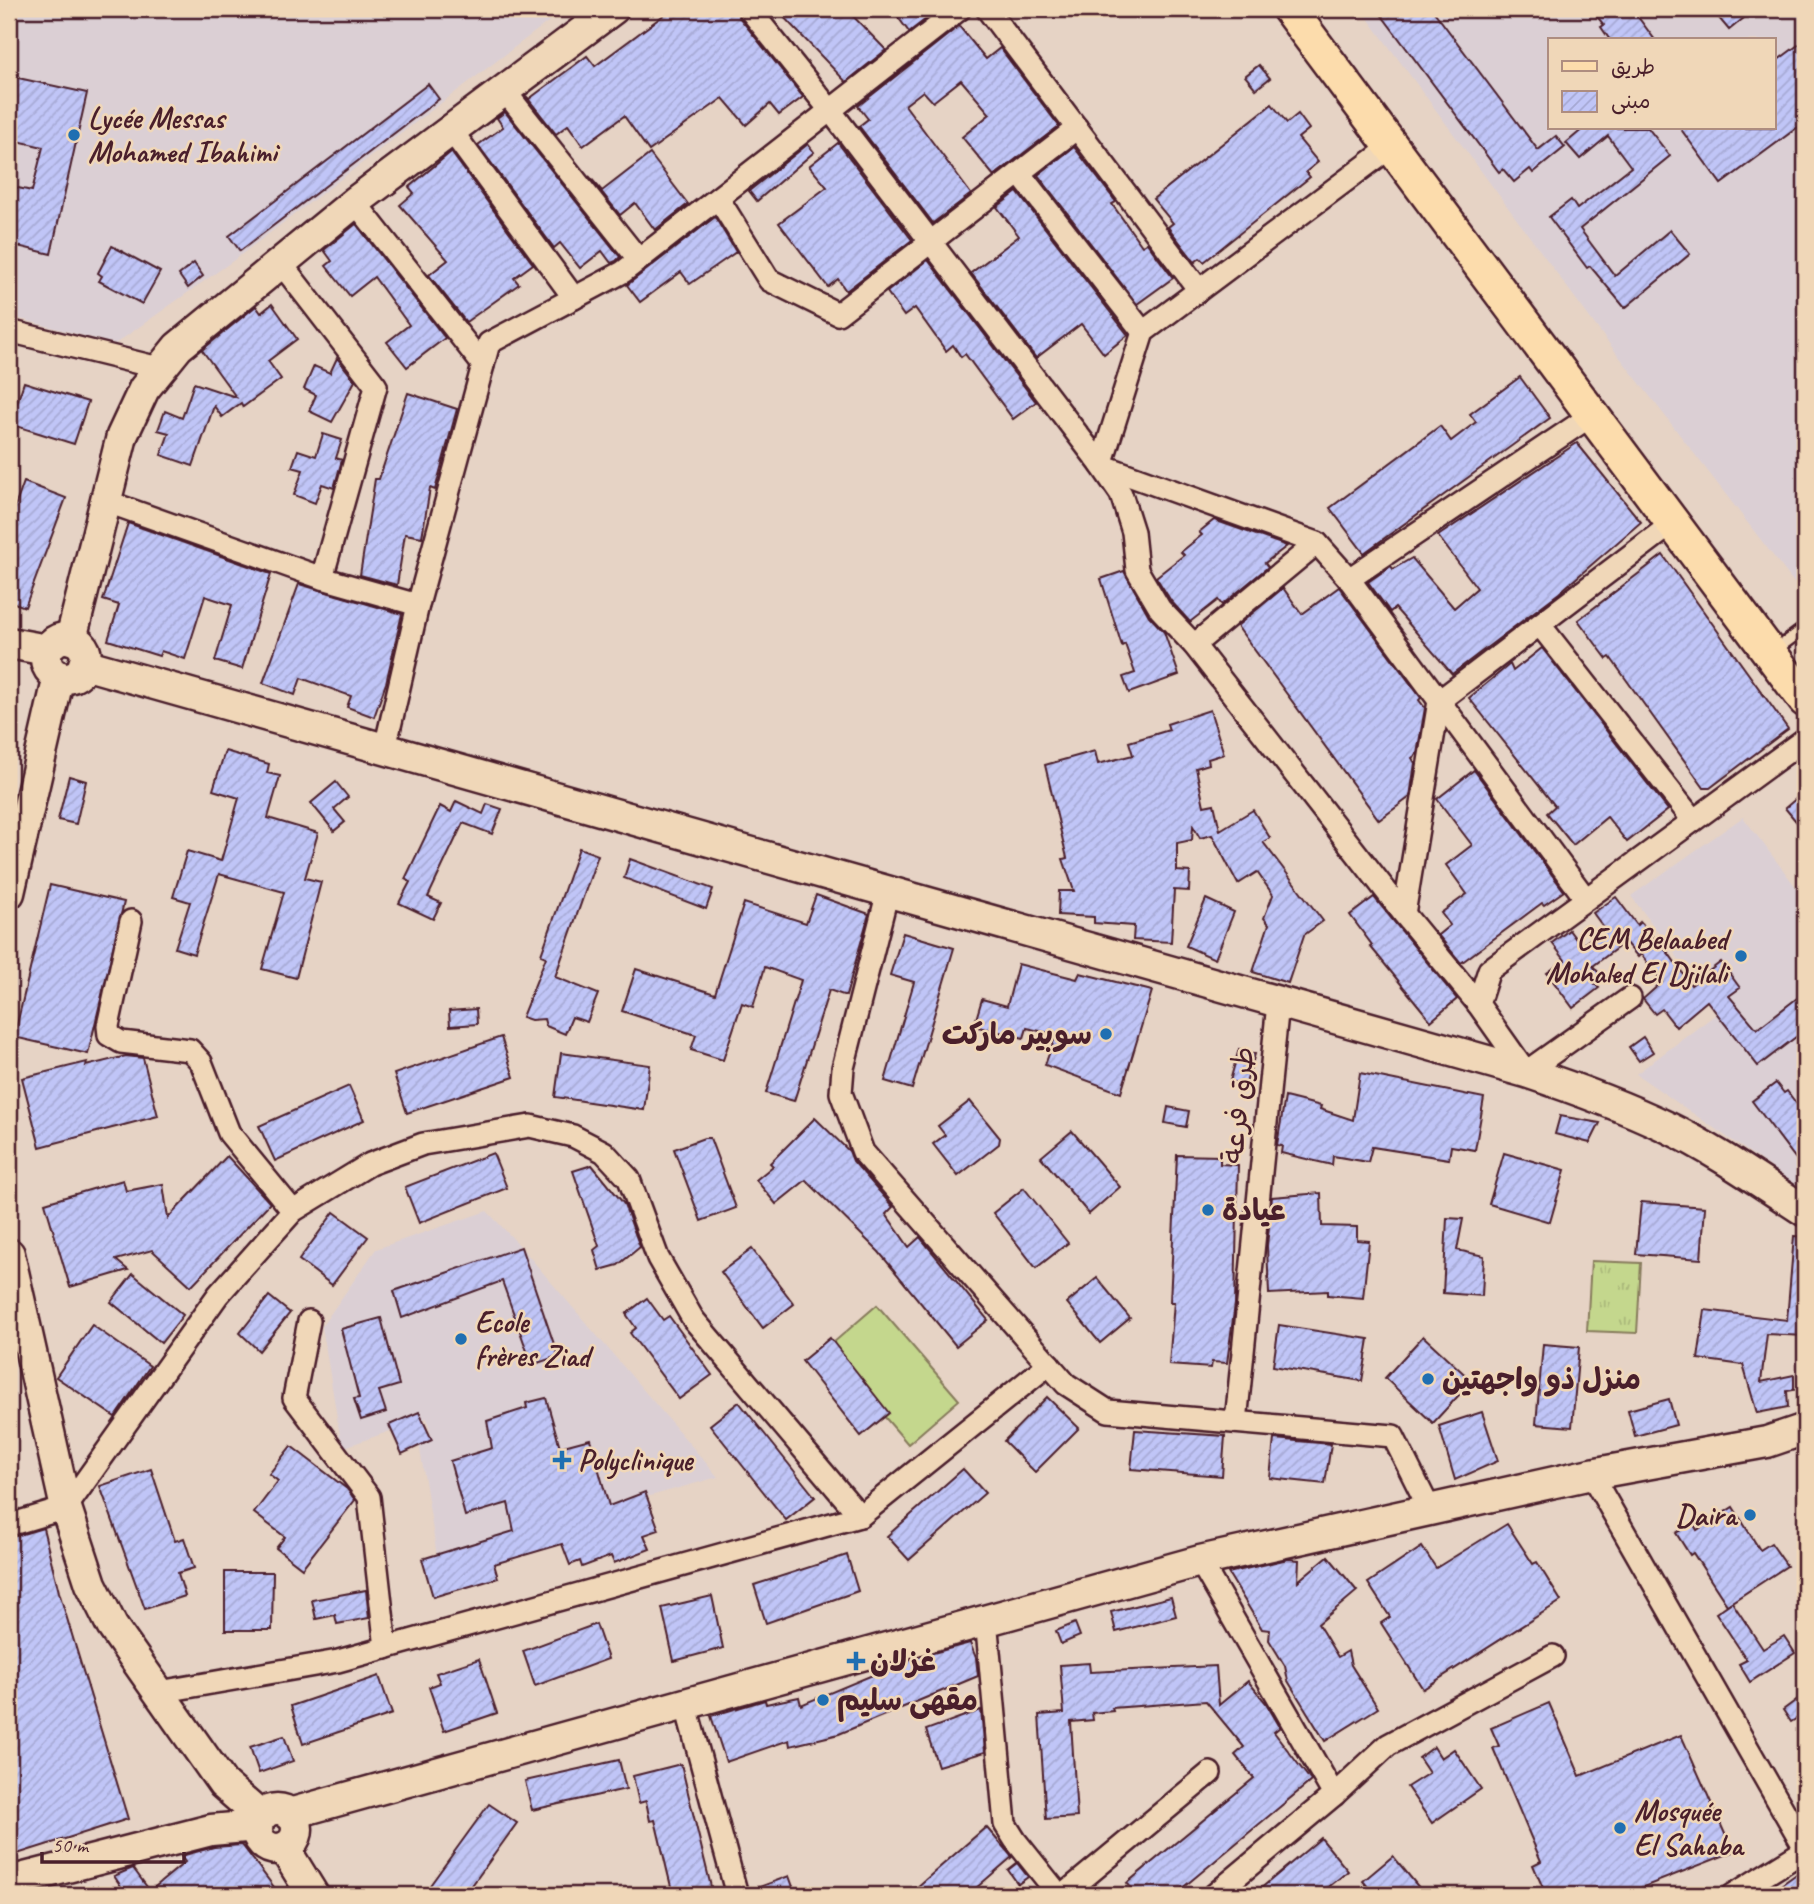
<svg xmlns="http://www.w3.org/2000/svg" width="1814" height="1904" font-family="Caveat,'Playpen Sans Arabic',sans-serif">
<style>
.built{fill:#dbcfd4;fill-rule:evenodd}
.grass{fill:url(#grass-tufts);stroke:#877b5c;stroke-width:2}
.garden{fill:#c4d78d;stroke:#877b5c;stroke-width:2}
.building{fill:url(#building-hatch);stroke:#4a1f2b;stroke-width:2}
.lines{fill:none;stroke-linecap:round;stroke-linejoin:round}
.lane-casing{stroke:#4a1f2b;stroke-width:16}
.street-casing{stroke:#4a1f2b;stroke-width:26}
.secondary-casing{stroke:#4a1f2b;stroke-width:35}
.primary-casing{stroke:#4a1f2b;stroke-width:38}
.lane{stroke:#f0d7b8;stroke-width:10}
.street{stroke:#f0d7b8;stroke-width:21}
.secondary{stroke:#f0d7b8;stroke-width:30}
.primary{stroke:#fcdcac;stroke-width:33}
.poi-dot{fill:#1f6fb2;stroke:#f0d7b8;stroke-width:2.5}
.labels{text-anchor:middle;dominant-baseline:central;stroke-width:5;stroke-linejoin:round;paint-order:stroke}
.poi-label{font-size:30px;font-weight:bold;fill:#4a1f2b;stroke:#f0d7b8;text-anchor:start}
.street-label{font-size:30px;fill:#4a1f2b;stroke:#f0d7b8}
</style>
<defs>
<pattern id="grass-tufts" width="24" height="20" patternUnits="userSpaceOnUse" patternTransform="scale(1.75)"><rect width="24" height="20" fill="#c4d78d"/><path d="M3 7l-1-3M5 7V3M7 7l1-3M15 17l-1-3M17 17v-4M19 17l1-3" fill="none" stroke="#aab87a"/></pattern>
<pattern id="building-hatch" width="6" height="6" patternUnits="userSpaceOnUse" patternTransform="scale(1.75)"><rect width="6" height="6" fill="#c0c5f7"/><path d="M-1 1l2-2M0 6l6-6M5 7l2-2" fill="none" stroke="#a6a9d4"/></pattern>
</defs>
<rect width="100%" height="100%" fill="#e6d3c5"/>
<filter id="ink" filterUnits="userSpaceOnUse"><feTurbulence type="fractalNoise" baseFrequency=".0143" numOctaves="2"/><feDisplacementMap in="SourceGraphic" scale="14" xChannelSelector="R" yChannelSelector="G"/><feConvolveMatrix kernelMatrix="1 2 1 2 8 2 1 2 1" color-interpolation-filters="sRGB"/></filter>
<g filter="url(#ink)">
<g class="built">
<path d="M9,9H565L234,260L115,344L9,316Z"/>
<path d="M1361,9H1805V597L1601,333ZM1550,40H1774V128H1550Z"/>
<path d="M1743,817L1805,899V1191L1636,1074L1719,1012L1631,896Z"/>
<path d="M487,1211L521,1247L718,1477L437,1556L419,1443L431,1436L427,1418L342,1448L322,1326L376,1249Z"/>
</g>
<path class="grass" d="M1591,1261L1641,1263L1637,1333L1587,1331Z"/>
<path class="garden" d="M877,1305L959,1400L908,1444L826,1349Z"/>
<g class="building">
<path d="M672,9H736L739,17L803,97L779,115L770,104L746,125L723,98L649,151L624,116L583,146L568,125L556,134L526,96L529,99L587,56L595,66Z"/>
<path d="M776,9H846L886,50L846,82Z"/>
<path d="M892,9H939L909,32Z"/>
<path d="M1377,9H1432L1538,150L1556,136L1565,147L1533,173L1530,169L1514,182L1503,169L1499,172Z"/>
<path d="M1591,9H1632L1655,40H1610L1601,27L1604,25Z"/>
<path d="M1728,9H1755L1729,30L1718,17Z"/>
<path d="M959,26L986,59L1000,48L1059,126L994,176L962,137L990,114L961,80L933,102L923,91L905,105L971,194L933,223L859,126L868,119L858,106Z"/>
<path d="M1805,40V122L1721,184L1680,128H1774V63Z"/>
<path d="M1259,65L1270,78L1256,89L1245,76Z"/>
<path d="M9,76L87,93L51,254L9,244V186L32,191L43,147L9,139Z"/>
<path d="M428,84L439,99L240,251L229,236Z"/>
<path d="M1272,104L1287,123L1298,114L1309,129L1298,138L1318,162L1306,172L1310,177L1204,262L1200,258L1195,262L1168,227L1173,223L1153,199Z"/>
<path d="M505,112L620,257L616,261L611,263L602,251L580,268L560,243L554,248L478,145L503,127L497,118Z"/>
<path d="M1584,128H1648L1670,156L1580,229L1615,276L1670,230L1690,254L1625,308L1590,266L1587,268L1549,217L1571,200L1577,209L1631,167L1608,136L1580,159L1566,143Z"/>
<path d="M838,143L912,240L846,291L838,279L828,287L779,223L827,187L809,166Z"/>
<path d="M808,144L814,152L757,201L749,191Z"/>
<path d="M1074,147L1116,202L1112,204L1142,246L1147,243L1173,278L1137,304L1038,175Z"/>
<path d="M451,152L533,264L514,278L519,284L466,322L429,275L448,260L400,205L414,193L409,187Z"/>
<path d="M650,154L688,204L655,230L635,203L620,215L589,176L602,191Z"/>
<path d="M1017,192L1128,335L1104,354L1081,324L1036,358L971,273L1019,236L997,207Z"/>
<path d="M715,217L736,252L690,284L681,272L640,302L627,285Z"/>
<path d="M356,224L445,338L407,367L387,342L409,325L374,277L350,296L326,266L332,261L324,250Z"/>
<path d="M112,246L160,272L142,304L99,281L102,276L98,273Z"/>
<path d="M928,260L1036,402L1013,419L965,354L961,357L953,345L946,351L915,308L904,316L887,292Z"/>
<path d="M194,263L203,276L188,288L179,275Z"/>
<path d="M272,304L297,339L268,361L281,379L243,407L241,403L222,417L214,406L193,466L161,455L169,433L158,430L165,411L182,418L194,383L236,397L202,350L256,306L261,313Z"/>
<path d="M337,358L355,381L332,422L309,411L316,395L304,389L314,366L330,373Z"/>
<path d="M1520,377L1550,418L1364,553L1330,508L1440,426L1451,441L1476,422L1470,414Z"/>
<path d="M24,382L88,402L74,444L10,424Z"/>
<path d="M408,393L457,409L435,490L430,488L422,537L405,534L397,585L360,575L375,479H379Z"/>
<path d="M323,434L342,440L336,458L342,460L334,488L322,484L315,503L294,495L303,470L292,467L298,450L316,456Z"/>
<path d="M1577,443L1641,522L1559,593L1452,674L1395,608L1390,612L1368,582L1391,566L1393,569L1412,558L1454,608L1477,588L1438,536Z"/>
<path d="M24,482L66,498L25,607L9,601V523Z"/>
<path d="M1214,520L1287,546L1265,563L1268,567L1222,605L1218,600L1190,622L1171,601L1156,577L1184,555L1181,552L1202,535L1199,532Z"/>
<path d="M128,523L271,574L242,669L215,661L232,605L205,596L185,659L161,651L159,656L108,640L119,605L103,600Z"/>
<path d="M1663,555L1788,729L1710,788H1704L1610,657L1607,659L1578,620Z"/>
<path d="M1124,571L1149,616L1164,632L1179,675L1129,693L1123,677L1135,673L1125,644L1122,646L1101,579Z"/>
<path d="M299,584L402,614L386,683L374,717L347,707L351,696L301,678L295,695L263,683Z"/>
<path d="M1339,587L1421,698L1419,700L1425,708L1417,754L1412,758L1415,763L1410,797L1379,820L1237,626L1283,588L1302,614Z"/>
<path d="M1542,648L1668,810L1627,842L1607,817L1573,845L1547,813L1555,806L1469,698L1510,664L1513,671Z"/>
<path d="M1210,710L1224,754L1208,759L1209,764L1196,768L1204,806L1214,804L1220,830L1253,810L1270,838L1263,842L1323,921L1304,935L1288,983L1253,972L1269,924L1264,918L1273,895L1257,872L1238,884L1212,835L1200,838L1193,826L1192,840L1177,843V871L1190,872L1189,891L1174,890L1171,942L1133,940L1134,926L1094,923V917L1058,915L1059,891H1074L1063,859L1067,858L1045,765L1095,751L1098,764L1133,755L1129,742L1169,730L1167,724Z"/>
<path d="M225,751L269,764L267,773L280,776L268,818L318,833L305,878L321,882L296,978L262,969L284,892L219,874L194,954L175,948L190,902L173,897L187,851L221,861L239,798L213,790Z"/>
<path d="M1474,770L1564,891L1544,905L1542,903L1461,963L1438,935L1450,925L1441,913L1467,894L1446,865L1472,845L1437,799Z"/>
<path d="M69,776L86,781L76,824L58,820Z"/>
<path d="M336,782L348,797L334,809L345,822L334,831L311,803Z"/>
<path d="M1805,791V832L1785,808Z"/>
<path d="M456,801L483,814L487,804L502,809L492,834L463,823L428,897L441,903L433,919L399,903L410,882L405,879L440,806L451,812Z"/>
<path d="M579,848L598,855L555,977L598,994L587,1022L572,1017L565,1034L546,1026L544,1019L531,1020L522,1017L546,957L541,955Z"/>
<path d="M630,859L713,889L706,909L624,878Z"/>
<path d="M50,885L124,902L88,1054L14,1037Z"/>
<path d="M816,895L869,914L846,996L829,990L794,1101L766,1093L801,980L765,967L753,1007L742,1003L723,1060L691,1050L696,1035L622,1011L636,969L715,994L744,903L806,923Z"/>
<path d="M1374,897L1457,999L1431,1021L1370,946L1372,945L1350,915Z"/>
<path d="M1616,897L1637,925L1640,922L1669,954L1691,985L1721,962L1740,988L1729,996L1757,1029L1805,992V1030L1758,1066L1707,1001L1676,1027L1662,1009L1655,1014L1643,999L1662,982L1641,954L1638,957L1625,942L1593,966L1603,978L1595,984L1599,988L1573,1008L1547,973L1565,960L1552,943L1569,930L1581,946L1604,928L1593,913Z"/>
<path d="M1206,899L1234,912L1215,959L1186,946Z"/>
<path d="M903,933L954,948L912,1089L885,1081L914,982L890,975Z"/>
<path d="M1018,964L1077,979L1080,973L1152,991L1121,1093L1045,1065L1056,1035L1027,1028L1024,1038L974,1026L982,999L1007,1006Z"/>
<path d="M476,1009L477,1024L450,1026L449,1011Z"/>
<path d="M501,1037L514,1077L407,1113L394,1074Z"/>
<path d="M1643,1037L1653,1052L1639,1061L1629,1047Z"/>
<path d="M1239,1049L1255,1054L1245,1086L1230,1081Z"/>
<path d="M561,1053L650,1065L644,1110L555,1097Z"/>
<path d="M126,1056L143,1058L158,1116L40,1147L22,1078L87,1062L86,1066Z"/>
<path d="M1360,1073L1484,1098L1475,1150L1451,1146L1449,1159L1372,1147L1368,1162L1333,1156L1332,1165L1281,1153L1282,1146L1277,1145L1285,1097L1321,1106L1320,1109L1353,1120Z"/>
<path d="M1776,1083L1784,1093L1787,1091L1805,1115V1171L1752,1101Z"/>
<path d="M349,1086L364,1120L275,1161L259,1126Z"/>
<path d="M970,1101L1000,1138L999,1144L958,1176L933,1144L945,1135L938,1126Z"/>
<path d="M1168,1107L1189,1111L1186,1127L1165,1123Z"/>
<path d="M1560,1116L1600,1123L1590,1143L1555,1134Z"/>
<path d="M815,1118L849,1151L853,1161L893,1207L886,1214L909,1247L920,1237L988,1320L956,1346L879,1252L806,1180L776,1204L756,1180L773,1166L770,1163Z"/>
<path d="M1072,1131L1120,1187L1089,1214L1041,1157Z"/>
<path d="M704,1138H710L736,1208L701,1221L674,1149Z"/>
<path d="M493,1153L507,1188L419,1223L405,1187Z"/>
<path d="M1504,1153L1565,1170L1550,1222L1489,1204Z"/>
<path d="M1177,1155L1220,1156V1164L1238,1165L1235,1304L1227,1363L1212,1362L1211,1368L1169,1365L1174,1302H1170Z"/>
<path d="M227,1156L270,1203L191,1286L152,1250L116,1260L128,1270L70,1287L45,1203L123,1180L126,1191L163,1184L168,1218Z"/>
<path d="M592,1165L624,1204L640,1247L618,1265L600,1270L594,1250L599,1246L573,1171Z"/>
<path d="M1024,1188L1068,1243L1036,1268L993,1213Z"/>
<path d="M1321,1193L1322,1226L1357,1227V1240L1369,1241L1363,1298L1328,1295V1291L1269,1294L1267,1246L1272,1197Z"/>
<path d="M1641,1202L1705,1207L1701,1259L1636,1254Z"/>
<path d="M334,1212L368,1237L332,1285L299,1260Z"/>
<path d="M1447,1218L1463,1219L1457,1250L1484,1256L1482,1296L1443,1293Z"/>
<path d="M1794,1236L1805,1237V1336L1767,1334L1761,1382L1794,1375V1390L1787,1391L1788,1407L1757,1413L1743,1365L1698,1359L1705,1310L1787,1320Z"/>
<path d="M521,1247L558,1356L532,1365L502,1281L402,1318L394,1291Z"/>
<path d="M752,1249L794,1304L763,1328L721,1272Z"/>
<path d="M133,1274L183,1315L161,1343L111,1302Z"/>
<path d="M1097,1278L1130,1318L1100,1343L1067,1303Z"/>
<path d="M269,1296L290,1313L259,1351L240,1333Z"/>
<path d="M647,1298L663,1320L669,1316L712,1375L679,1399L630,1333L636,1328L626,1314Z"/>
<path d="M381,1318L399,1385L379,1391L386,1412L361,1420L354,1399L359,1398L341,1329Z"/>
<path d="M92,1325L150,1366L115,1417L56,1377Z"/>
<path d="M1279,1325L1369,1339L1362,1381L1273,1366Z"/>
<path d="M1423,1336L1472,1381L1433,1423L1385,1378Z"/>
<path d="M830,1338L889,1413L861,1436L802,1361Z"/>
<path d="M1543,1344L1579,1347L1572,1427L1536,1424Z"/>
<path d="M1047,1397L1079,1428L1035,1472L1004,1441Z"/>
<path d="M546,1398L560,1447L590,1439L609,1506L645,1492L659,1530L644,1535L650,1549L614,1563L611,1556L582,1567L580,1561L570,1565L562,1544L494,1564L498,1578L433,1597L422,1559L514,1531L508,1503L465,1516L450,1461L492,1448L487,1421L527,1408L526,1403Z"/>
<path d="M1669,1399L1676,1425L1635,1436L1628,1410Z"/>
<path d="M739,1402L815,1497L786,1520L710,1425Z"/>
<path d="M419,1412L432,1440L402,1454L389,1425Z"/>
<path d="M1482,1412L1498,1461L1455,1480L1439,1426Z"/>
<path d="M1135,1430L1225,1436L1222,1476L1131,1469Z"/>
<path d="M1274,1439L1331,1444L1325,1484L1270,1478Z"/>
<path d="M291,1446L347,1489L355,1500L302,1568L276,1548L285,1537L254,1513L278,1481L269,1474Z"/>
<path d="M151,1469L175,1541L184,1538L194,1568L178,1573L185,1596L145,1609L100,1486Z"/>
<path d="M963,1469L985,1493L909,1560L887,1536Z"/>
<path d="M1733,1507L1760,1550L1771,1543L1787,1566L1727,1605L1693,1553L1690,1555L1676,1533L1693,1523L1697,1530Z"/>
<path d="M1507,1524L1533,1564L1537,1562L1561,1601L1423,1689L1381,1623L1390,1617L1368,1583L1422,1547L1436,1568Z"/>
<path d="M43,1528L59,1592L128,1819L14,1855L9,1837V1538Z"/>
<path d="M847,1555L858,1591L766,1623L754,1585Z"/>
<path d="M1328,1556L1357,1591L1318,1624L1338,1657L1348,1651L1351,1665L1378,1708L1325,1741L1288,1681L1285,1666L1269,1640L1270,1630L1262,1629L1228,1573L1288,1559L1299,1560L1298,1581Z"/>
<path d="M225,1572H273L272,1630H225Z"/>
<path d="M366,1590L369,1618L337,1624L335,1615L316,1619L312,1600Z"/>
<path d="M712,1596L723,1648L674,1661L662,1608Z"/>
<path d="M1171,1597L1176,1616L1116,1632L1111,1612Z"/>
<path d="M1732,1602L1763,1649L1784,1636L1795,1653L1750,1682L1739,1664L1747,1660L1716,1613Z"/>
<path d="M1075,1623L1080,1636L1061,1644L1056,1631Z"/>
<path d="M596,1624L608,1659L535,1686L523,1651Z"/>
<path d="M970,1643L976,1658L978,1676L839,1734L790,1746L789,1740L726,1762L711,1716L765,1700L766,1704L799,1697L801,1705L911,1659Z"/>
<path d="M479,1659L497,1713L444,1731L429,1687L440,1683L436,1673Z"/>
<path d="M1089,1663L1090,1672L1216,1666L1219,1705L1248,1681L1266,1703L1280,1727L1274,1732L1311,1781L1174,1895H1137L1127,1883L1254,1778L1235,1755L1244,1747L1206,1701L1112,1708L1113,1711L1092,1713L1093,1720L1071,1722L1077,1817L1046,1819L1039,1715L1064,1713L1060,1665Z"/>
<path d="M379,1676L392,1714L303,1744L291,1706Z"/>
<path d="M1799,1698L1805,1713L1791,1722L1783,1710Z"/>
<path d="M1549,1703L1580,1776L1681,1735L1733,1852L1623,1895H1546L1533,1865L1541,1861L1493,1748L1499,1746L1491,1728Z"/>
<path d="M981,1710L985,1752L938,1766L926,1730Z"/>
<path d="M284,1736L293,1761L259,1773L250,1747Z"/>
<path d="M1434,1747L1441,1758L1454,1749L1481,1789L1432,1823L1407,1787L1429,1773L1419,1758Z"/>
<path d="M619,1760L626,1789L532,1810L525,1781Z"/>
<path d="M681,1764L713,1895H673L655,1820L650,1821L646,1801L639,1803L633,1776Z"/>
<path d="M489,1804L517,1823L465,1895H423Z"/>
<path d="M986,1827L1012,1857L968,1895H908Z"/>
<path d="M1321,1838L1348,1871L1319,1895H1253Z"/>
<path d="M242,1845L280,1895H127L114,1876L133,1868L150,1891L185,1862L181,1856L214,1847Z"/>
<path d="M1393,1856L1425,1895H1375L1363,1881Z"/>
<path d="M1017,1863L1028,1877L1018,1884L1008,1870Z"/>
<path d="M1805,1868V1895H1767Z"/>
<path d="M789,1876L796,1895H750L749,1891Z"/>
</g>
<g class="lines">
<g class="lane-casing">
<path id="lane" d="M1774,651L1805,628"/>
</g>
<g class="street-casing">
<g id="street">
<path d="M749,9L830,110L1101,465L1121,494L1133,532L1137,570L1160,609L1194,645L1404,914L1478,1004"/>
<path d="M987,9L1199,290"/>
<path d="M504,90L639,260"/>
<path d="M451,130L574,298"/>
<path d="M1392,146L1143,332L1101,465L1317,543L1349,579L1586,899"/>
<path d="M1019,173L1143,332"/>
<path d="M718,198L769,280L838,314L1077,128"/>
<path d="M355,202L483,365"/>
<path d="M280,262L376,386L322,578"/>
<path d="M9,331L159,368"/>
<path d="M105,501L322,578L418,605"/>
<path d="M1349,579L1592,415"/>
<path d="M1540,625L1693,820"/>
<path d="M1194,645L1317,543"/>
<path d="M385,748L418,605L489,343L623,272L960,9"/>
<path d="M888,891L843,1068L841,1093L863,1152L1066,1384L1108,1411L1393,1436L1430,1510"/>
<path d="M1404,914L1439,701L1673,523"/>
<path d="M131,921L108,1026L109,1035L121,1042L190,1050L201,1062L229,1133L293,1211"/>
<path d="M1630,998L1526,1072L1478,1004L1489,970L1805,739"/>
<path d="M309,1321L294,1398L369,1497L386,1648"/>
<path d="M1236,1422L1278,1003"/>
<path d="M1591,1474L1805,1848"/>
<path d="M9,1525L66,1508L218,1295L293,1211L370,1164L423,1144L530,1126L573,1136L604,1152L629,1179L658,1258L693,1319L860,1516"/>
<path d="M1200,1561L1334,1795"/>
<path d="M986,1619L1005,1824L1015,1840L1059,1895"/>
<path d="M159,1692L338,1661L860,1516L1049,1364"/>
<path d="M686,1706L737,1895"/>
<path d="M1063,1895L1210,1773"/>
<path d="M1214,1895L1334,1795L1388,1745L1553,1656"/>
<path d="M1733,1895L1805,1850"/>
</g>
</g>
<g class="secondary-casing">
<g id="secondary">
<circle cx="66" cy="658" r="20"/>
<path d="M71,639L122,436L144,389L178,347L355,202L613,9"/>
<path d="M9,643L47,650"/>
<path d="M84,664L1526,1072C1574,1088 1621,1105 1667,1127C1715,1150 1760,1182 1805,1211"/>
<path d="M9,893L59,676"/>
<path d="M9,1254L66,1508L91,1584L112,1626L223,1784L261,1817"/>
<circle cx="277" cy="1829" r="20"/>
<path d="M289,1814L1200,1561L1591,1474L1767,1442L1805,1429"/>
<path d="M284,1848L313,1895"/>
<path d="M9,1882L211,1830L257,1826"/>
</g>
</g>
<g class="primary-casing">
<path id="primary" d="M1289,9L1805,700"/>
</g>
<use href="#lane" class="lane"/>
<use href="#street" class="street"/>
<use href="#secondary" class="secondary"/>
<use href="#primary" class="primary"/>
</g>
</g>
<g class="poi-dot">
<circle cx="74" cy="135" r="7"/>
<circle cx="1741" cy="956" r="7"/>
<circle cx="1106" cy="1034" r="7"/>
<circle cx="1208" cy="1210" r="7"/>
<circle cx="461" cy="1339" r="7"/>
<circle cx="1428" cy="1379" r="7"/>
<path d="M558.5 1449.5h7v7h7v7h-7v7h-7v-7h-7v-7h7z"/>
<circle cx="1750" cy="1515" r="7"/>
<path d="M852.5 1650.5h7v7h7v7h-7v7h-7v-7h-7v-7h7z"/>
<circle cx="823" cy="1700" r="7"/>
<circle cx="1620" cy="1828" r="7"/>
</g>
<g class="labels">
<g class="poi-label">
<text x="88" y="118">Lycée Messas<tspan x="88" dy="34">Mohamed Ibahimi</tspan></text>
<text x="1727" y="939" text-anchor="end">CEM Belaabed<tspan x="1727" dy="34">Mohaled El Djilali</tspan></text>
<text x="1092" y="1034" text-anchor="end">سوبير ماركت</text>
<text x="1222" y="1210">عيادة</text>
<text x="475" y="1322">Ecole<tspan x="475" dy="34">frères Ziad</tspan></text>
<text x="1442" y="1379">منزل ذو واجهتين</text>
<text x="578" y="1460">Polyclinique</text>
<text x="1736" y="1515" text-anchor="end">Daira</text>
<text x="870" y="1661">غزلان</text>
<text x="837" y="1700">مقهى سليم</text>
<text x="1634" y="1811">Mosquée<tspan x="1634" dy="34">El Sahaba</tspan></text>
</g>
<g class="street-label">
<text transform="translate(1238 1105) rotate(-84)">طرق فرعة</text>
</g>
</g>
<rect width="1814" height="1904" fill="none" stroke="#f0d7b8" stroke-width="35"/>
<rect x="18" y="18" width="1779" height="1869" fill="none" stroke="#4a1f2b" stroke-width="2.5" filter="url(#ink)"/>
<rect x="1548" y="38" width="228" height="91" fill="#f0d7b8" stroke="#ae8d80" stroke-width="2"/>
<rect x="1562" y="61" width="35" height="10" fill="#fcdcac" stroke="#ae8d80" stroke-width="2"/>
<text x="1611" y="74" font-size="21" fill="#4a1f2b">طريق</text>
<rect x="1562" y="91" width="35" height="21" fill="url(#building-hatch)" stroke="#ae8d80" stroke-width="2"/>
<text x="1611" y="108" font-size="21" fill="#4a1f2b">مبنى</text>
<path d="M42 1852v10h142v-10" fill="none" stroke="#4a1f2b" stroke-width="3.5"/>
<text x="52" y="1852" font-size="21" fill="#4a1f2b" stroke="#f0d7b8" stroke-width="5" paint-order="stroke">50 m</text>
</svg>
